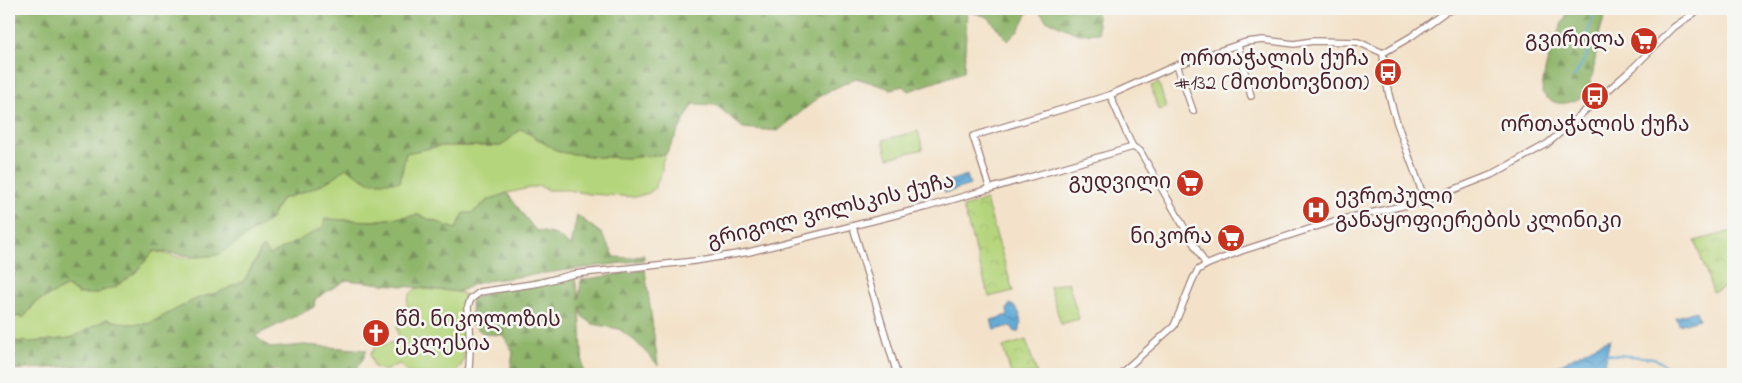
<svg xmlns="http://www.w3.org/2000/svg" width="1742" height="383" font-family="'Indie Flower','Noto Sans Georgian',sans-serif">
<style>
.grass{fill:#b5d57c;stroke:#807a54}
.forest{fill:url(#forest-firs);stroke:#6d6a4c}
.park{fill:url(#park-crowns);stroke:#807a54}
.water{fill:url(#water-waves);stroke:#546480}
.lines{fill:none;stroke-linecap:round;stroke-linejoin:round}
.stream{stroke:#5da8d5;stroke-width:2}
.street-casing{stroke:#9e807a;stroke-width:8}
.street{stroke:#fff;stroke-width:5.5}
.labels{text-anchor:middle;dominant-baseline:central;stroke-width:5;stroke-linejoin:round;paint-order:stroke}
.poi-label{font-size:21px;fill:#4a1f2b;stroke:#f6f6f2;text-anchor:end}
.street-label{font-size:21px;fill:#4a1f2b;stroke:#f6f6f2}
</style>
<defs>
<pattern id="forest-firs" width="22" height="20" patternUnits="userSpaceOnUse" patternTransform="scale(1.25)"><rect width="22" height="20" fill="#90b66c"/><path d="M5 1l3.5 6h-7zM16 11l3.5 6h-7z" fill="#789359"/></pattern>
<pattern id="park-crowns" width="20" height="18" patternUnits="userSpaceOnUse" patternTransform="scale(1.25)"><rect width="20" height="18" fill="#b5d57c"/><path d="M2 6a3 3 0 1 1 6 0M12 15a3 3 0 1 1 6 0" fill="none" stroke="#9db66b"/></pattern>
<pattern id="water-waves" width="16" height="10" patternUnits="userSpaceOnUse" patternTransform="scale(1.25)"><rect width="16" height="10" fill="#5da8d5"/><path d="M0 5q4-4 8 0t8 0" fill="none" stroke="#4f88ad"/></pattern>
</defs>
<rect width="100%" height="100%" fill="#f6f6f2"/>
<filter id="ink" filterUnits="userSpaceOnUse"><feTurbulence type="fractalNoise" baseFrequency=".02" numOctaves="2"/><feDisplacementMap in="SourceGraphic" scale="10" xChannelSelector="R" yChannelSelector="G"/><feConvolveMatrix kernelMatrix="1 2 1 2 8 2 1 2 1" color-interpolation-filters="sRGB"/></filter>
<filter id="wash" filterUnits="userSpaceOnUse"><feTurbulence type="fractalNoise" baseFrequency=".0096" numOctaves="4" result="noise"/><feDisplacementMap in="SourceGraphic" scale="20" xChannelSelector="R" yChannelSelector="G"/><feGaussianBlur stdDeviation="1.12" result="paint"/><feColorMatrix in="noise" values="0 0 0 0 0 0 0 0 0 0 0 0 0 0 0 0 0 1.4 0 .05"/><feComposite in="paint" operator="in"/></filter>
<g filter="url(#wash)">
<rect width="100%" height="100%" fill="#f3e2c9"/>
<g class="grass">
<path d="M1159,83L1166,108L1158,110L1151,86Z"/>
<path d="M521,129L559,152L597,157L629,158L666,154L662,162V171L654,189L649,193L635,197L590,194L568,190H548L539,186L507,193L488,200L472,213L456,229L418,215L372,221L325,219L322,228L270,256L262,247L244,281L220,292L196,299L148,324H126L107,319L71,338L32,342L9,341V316L24,317L36,302L68,286L78,294L115,287L135,273L154,251L181,258L199,257L235,243L271,219L281,199C305,192 327,185 346,168L369,182L406,153L440,146H501Z"/>
<path d="M918,131L923,149L888,158L883,140Z"/>
<path d="M1068,282L1079,319L1061,324L1050,287Z"/>
<path d="M418,288C431,291 453,289 464,294V359L460,368L454,374H409L401,365L398,364L385,371L374,367L370,355L376,346L396,342L399,338L397,329L398,324L403,321H408L411,317V312L407,309C407,299 408,292 418,288Z"/>
</g>
<g class="forest">
<path d="M9,9H1030L1018,31L1008,41L988,17L967,11L964,72L909,91L903,86L891,89L856,78L823,94L778,131L743,128L716,105L693,104L666,154L629,158L597,157L559,152L521,129L501,146H440L406,153L400,182H369L346,168C327,185 305,192 281,199L271,219L218,255L199,257L154,251L135,273L115,287L94,294H78L68,286L36,302L24,317L9,316Z"/>
<path d="M1037,9H1096L1099,33L1078,34L1046,20Z"/>
<path d="M1567,9H1608C1601,23 1598,39 1596,54C1592,75 1593,99 1566,103C1556,105 1549,100 1542,93C1543,71 1551,47 1560,27C1563,20 1567,17 1567,9Z"/>
<path d="M507,193L535,230L556,235L571,246L577,215L602,234L615,257L631,258L644,255V260L486,281L472,285L459,292L346,280L315,299L314,307L255,336L271,348L304,345L367,350L362,361L352,374H282L278,370L260,374H232L191,369H168L136,374L118,371L100,365L9,370V341L32,342L71,338L107,319L126,324H148L196,299L220,292L244,281L263,247L270,255L322,228L325,219L372,221L418,215L456,229L464,213H472L488,200Z"/>
<path d="M645,270L658,365L635,341L619,329L593,324L583,317L580,306L583,374H510L513,352L503,335L484,334L472,324L471,299L503,288L574,274L579,299L581,280Z"/>
</g>
<g class="park">
<path d="M986,200L1013,291L989,297L963,207Z"/>
<path d="M1733,231V284L1713,292L1695,241Z"/>
<path d="M1026,340L1037,374H1011L1003,347Z"/>
</g>
<g class="water">
<path d="M967,175L970,185L945,193L942,183Z"/>
<path d="M1010,304C1021,308 1023,322 1019,332H1015L1011,326L994,330L991,320L1008,315L1007,309Z"/>
<path d="M1696,311L1699,319L1679,325L1676,317Z"/>
<path d="M1610,339L1604,368L1605,374H1543L1592,347Z"/>
</g>
<g class="lines">
<g class="stream">
<path d="M1574,77L1588,53V33L1595,9"/>
<path d="M1605,354L1654,358L1678,374"/>
</g>
</g>
</g>
<g filter="url(#ink)">
<g class="lines">
<g class="street-casing">
<g id="street">
<path d="M1238,45L1251,96"/>
<path d="M1383,53C1385,105 1409,152 1425,201"/>
<path d="M1383,53L1412,36L1445,12L1455,9"/>
<path d="M1177,65L1193,111"/>
<path d="M1110,95L1129,139L1133,147L1140,151L1206,265"/>
<path d="M990,189L973,136L1110,95L1177,65L1246,42L1264,40L1294,44L1313,41L1358,42L1383,53"/>
<path d="M853,227L897,374"/>
<path d="M465,374L469,368L470,349L468,306L471,299L480,292L539,283L574,274L695,261L749,252L927,207L1133,147"/>
<path d="M1120,374L1174,326L1193,279L1198,270L1206,265L1241,251L1334,221L1425,201L1491,175L1547,144L1560,133L1633,68L1674,27L1700,9"/>
</g>
</g>
<use href="#street" class="street"/>
</g>
</g>
<defs>
<g id="supermarket-disc" transform="scale(1.4375)"><circle r="9.5" fill="#c8321e" stroke="#f6f6f2"/><path d="M-6-5.5h2.5l.6 2H6L4.5 2H-2.5L-4.4-4H-6ZM-1.5 3.2a1.3 1.3 0 1 0 .1 0ZM3 3.2a1.3 1.3 0 1 0 .1 0Z" fill="#fff"/></g>
<g id="bus-disc" transform="scale(1.4375)"><circle r="9.5" fill="#c8321e" stroke="#f6f6f2"/><path d="M-5-6H5V4H4V6H2V4H-2V6H-4V4H-5ZM-3.5-4V0h7V-4ZM-3.5 1.2v1.5H-2V1.2ZM2 1.2v1.5H3.5V1.2Z" fill="#fff"/></g>
<g id="hospital-disc" transform="scale(1.4375)"><circle r="9.5" fill="#c8321e" stroke="#f6f6f2"/><path d="M-5-5h3v3.5h4V-5h3V5h-3V1.5h-4V5h-3Z" fill="#fff"/></g>
<g id="church-disc" transform="scale(1.4375)"><circle r="9.5" fill="#c8321e" stroke="#f6f6f2"/><path d="M-1.2-6h2.4v3.5h3.3v2.4h-3.3V6h-2.4V-.1h-3.3v-2.4h3.3Z" fill="#fff"/></g>
</defs>
<g fill-rule="evenodd">
<use href="#supermarket-disc" x="1644" y="41"/>
<use href="#bus-disc" x="1388" y="72"/>
<use href="#bus-disc" x="1595" y="96"/>
<use href="#supermarket-disc" x="1190" y="183"/>
<use href="#hospital-disc" x="1316" y="210"/>
<use href="#supermarket-disc" x="1231" y="238"/>
<use href="#church-disc" x="376" y="333"/>
</g>
<g class="labels">
<g class="poi-label">
<text x="1625" y="41">გვირილა</text>
<text x="1369" y="60">ორთაჭალის ქუჩა<tspan x="1369" dy="24">#132 (მოთხოვნით)</tspan></text>
<text x="1595" y="126" text-anchor="middle">ორთაჭალის ქუჩა</text>
<text x="1171" y="183">გუდვილი</text>
<text x="1335" y="198" text-anchor="start">ევროპული<tspan x="1335" dy="24">განაყოფიერების კლინიკი</tspan></text>
<text x="1212" y="238">ნიკორა</text>
<text x="395" y="321" text-anchor="start">წმ. ნიკოლოზის<tspan x="395" dy="24">ეკლესია</tspan></text>
</g>
<g class="street-label">
<text transform="translate(831 212) rotate(-14)">გრიგოლ ვოლსკის ქუჩა</text>
</g>
</g>
<rect width="1742" height="383" fill="none" stroke="#f6f6f2" stroke-width="30"/>
</svg>
